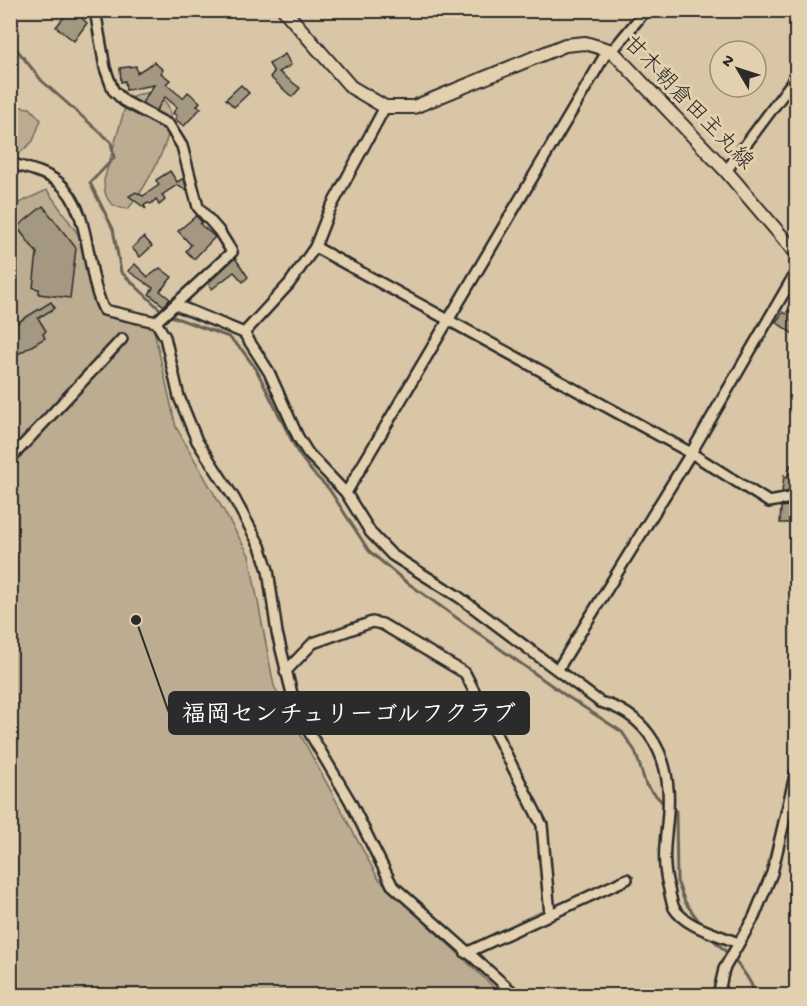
<svg xmlns="http://www.w3.org/2000/svg" width="807" height="1006" font-family="'Gochi Hand','Klee One',sans-serif">
<style>
.green{fill:#bbac92;stroke:#736c5e;stroke-width:1.5}
.lines{fill:none;stroke-linecap:round;stroke-linejoin:round}
.stream{stroke:#686257;stroke-width:3}
.building{fill:#a49882;stroke:#2b2b2b;stroke-width:1.5}
.minor-casing{stroke:#2b2b2b;stroke-width:14}
.major-casing{stroke:#2b2b2b;stroke-width:16}
.minor{stroke:#e3d0ae;stroke-width:9}
.major{stroke:#e3d0ae;stroke-width:12}
.labels{text-anchor:middle;dominant-baseline:central;stroke-width:6;stroke-linejoin:round;paint-order:stroke}
.street-label{font-size:22px;fill:#2b2b2b;stroke:#e3d0ae}
.leader{fill:none;stroke:#2b2b2b;stroke-width:2}
.callout-dot{fill:#2b2b2b;stroke:#e3d0ae;stroke-width:2}
.callout{fill:#2b2b2b;stroke:#2b2b2b;stroke-width:2}
.callout-label{font-size:24px;text-anchor:middle;font-weight:bold;fill:#fff}
</style>
<rect width="100%" height="100%" fill="#d8c6a6"/>
<filter id="ink" filterUnits="userSpaceOnUse"><feTurbulence type="fractalNoise" baseFrequency=".0167" numOctaves="2"/><feDisplacementMap in="SourceGraphic" scale="12" xChannelSelector="R" yChannelSelector="G"/><feConvolveMatrix kernelMatrix="1 2 1 2 8 2 1 2 1" color-interpolation-filters="sRGB"/></filter>
<g filter="url(#ink)">
<g class="green">
<path d="M152,92C159,96 166,100 169,108C178,134 144,190 128,209C109,208 104,198 104,180L126,104L135,95Z"/>
<path d="M11,106L30,108L41,120L33,141L12,160Z"/>
<path d="M47,190L78,234L98,307L153,326L176,427L249,555L274,686L378,878L502,995H11L10,207Z"/>
</g>
<g class="lines">
<g class="stream">
<path d="M10,41L42,81L111,142L114,158L90,183L113,229L121,272L165,314L229,337L242,350L256,369L298,453L313,473L329,489L369,551L405,581L565,695L622,732L635,751L646,785L663,803L676,811L677,881L685,902L703,927"/>
<path d="M708,935C723,948 752,974 755,996"/>
</g>
</g>
<g class="building">
<path d="M70,10L75,11L87,23L74,41L56,27Z"/>
<path d="M285,54L291,65L279,72L300,88L292,97L270,77L274,72L269,64Z"/>
<path d="M154,62L163,70L161,73L170,80L166,84L183,98L188,92L200,102L197,106L201,108L184,126L175,119L177,116L173,113L177,107L165,97L156,111L142,103L154,85L126,90L125,81L121,82L120,68L136,66L137,73Z"/>
<path d="M241,85L249,93L234,107L226,99Z"/>
<path d="M170,171L177,182L184,178L187,191L177,185L162,195L165,200L159,205L156,199L151,204L148,203L144,205L146,209L129,196L136,192L143,196L146,194L159,185L156,180Z"/>
<path d="M43,206L76,248L70,298L39,294V289L33,288L37,253L17,227Z"/>
<path d="M196,216L202,222L200,224L215,237L194,259L186,251L191,245L178,231Z"/>
<path d="M144,237L152,246L140,257L132,248Z"/>
<path d="M235,258L248,277L243,282L234,272L212,289L208,283Z"/>
<path d="M135,264L148,277L160,268L172,277L160,291L170,299L164,306L149,294L153,288L128,271Z"/>
<path d="M51,302L55,308L38,318L46,331L43,334L45,338L10,359V327Z"/>
<path d="M788,310L796,315V336L776,322L783,312L786,314Z"/>
<path d="M790,465L796,466V487L791,485L788,492H782L784,475L787,478Z"/>
<path d="M794,505L793,523H780L781,507Z"/>
</g>
<g class="lines">
<g class="minor-casing">
<g id="minor">
<path d="M95,10L105,68L113,90L124,101L169,125L182,146L198,207L219,231L232,252L156,322"/>
<path d="M612,51L646,10"/>
<path d="M10,163C26,168 45,172 58,182C92,208 85,273 104,310L156,322L165,337L179,397L197,441L234,498L260,546L268,570L277,633L296,710L350,801L392,885L517,996"/>
<path d="M726,171L796,77"/>
<path d="M315,247L691,453L769,502L796,497"/>
<path d="M176,305L244,333L269,372L298,437L308,453L346,493L371,533L392,555L459,597L600,702C642,713 665,747 668,789C671,823 659,849 668,885C670,892 671,902 674,908C685,927 720,935 738,943"/>
<path d="M244,333L289,284L315,247L329,211L385,107"/>
<path d="M10,459L122,339"/>
<path d="M346,493L608,50"/>
<path d="M558,669L691,453L796,272"/>
<path d="M285,672L313,643L372,622L382,624L465,673L542,825L550,915"/>
<path d="M466,953L627,879"/>
<path d="M718,996L724,969L754,917L772,873L796,771"/>
</g>
</g>
<g class="major-casing">
<path id="major" d="M284,10L351,87L385,107H414L565,45L585,43L612,51L726,171L796,253"/>
</g>
<use href="#minor" class="minor"/>
<use href="#major" class="major"/>
</g>
</g>
<g class="labels">
<g class="street-label">
<text transform="translate(687 104) rotate(46)">甘木朝倉田主丸線</text>
</g>
</g>
<path class="leader" d="M136 620L169 713"/>
<circle class="callout-dot" cx="136" cy="620" r="6"/>
<rect class="callout" x="169" y="692" width="360" height="42" rx="6"/>
<g class="callout-label">
<text x="349" y="721">福岡センチュリーゴルフクラブ</text>
</g>
<rect width="807" height="1006" fill="none" stroke="#e3d0ae" stroke-width="36"/>
<rect x="18" y="18" width="771" height="970" fill="none" stroke="#2b2b2b" stroke-width="2" filter="url(#ink)"/>
<g transform="translate(738 69) rotate(309)"><circle r="28" fill="#e3d0ae" stroke="#998e7a" stroke-width="1.5"/>
<path d="M0-4.5L10 22L0 15L-10 22Z" fill="#2b2b2b"/>
<text y="-9" font-size="16" font-weight="bold" text-anchor="middle" fill="#2b2b2b">N</text>
</g>
</svg>
